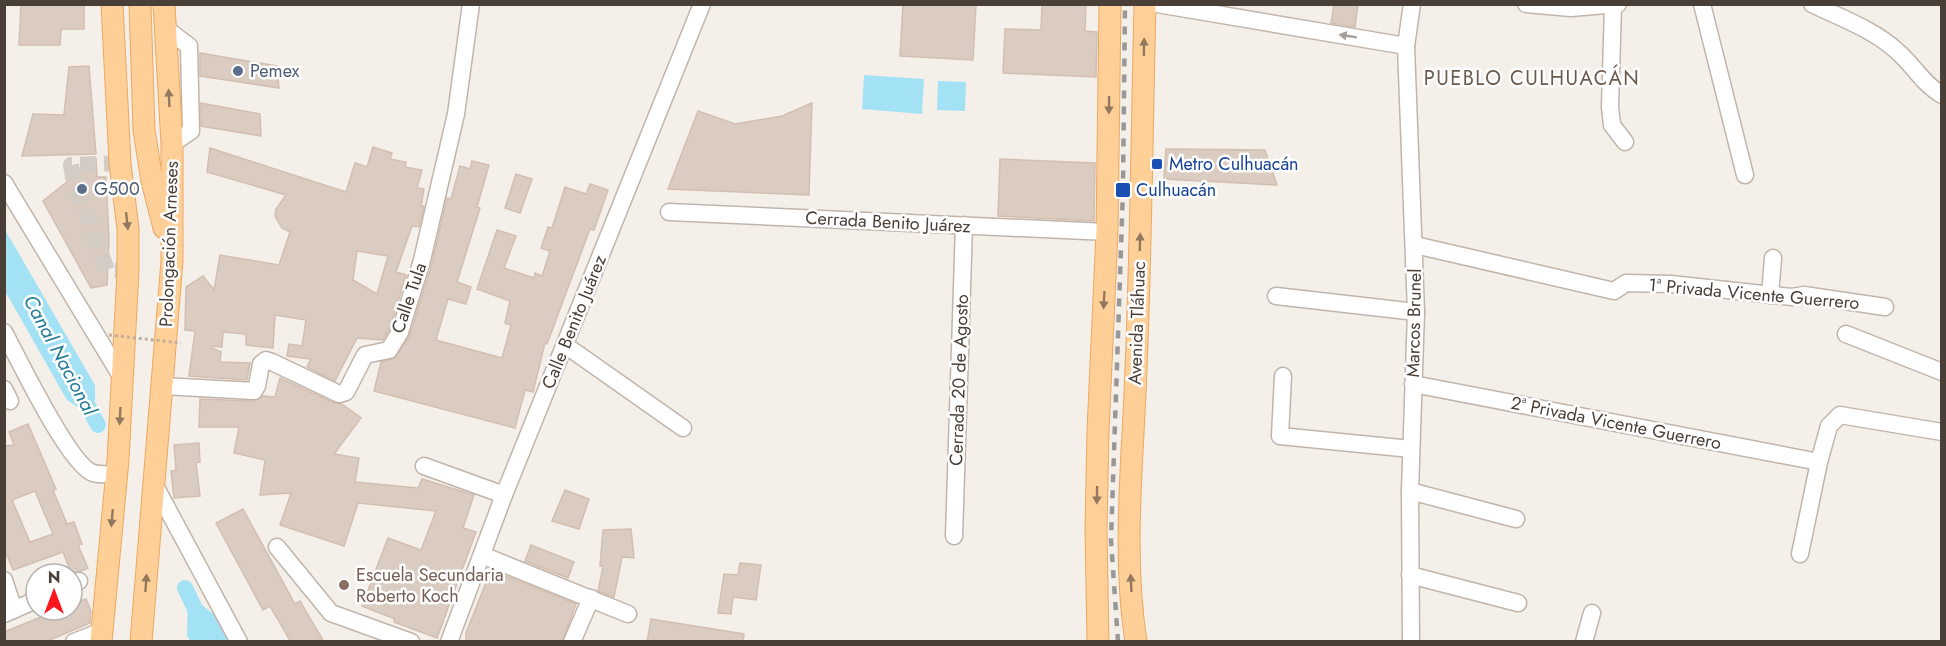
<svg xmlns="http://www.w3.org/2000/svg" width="1946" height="646" font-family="Jost,sans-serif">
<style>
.water{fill:#a3e2f4}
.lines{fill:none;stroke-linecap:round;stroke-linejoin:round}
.canal{stroke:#a3e2f4;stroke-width:16}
.building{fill:#daccc1;stroke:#d3bfb1;stroke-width:1.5;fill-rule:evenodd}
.minor-tunnel{stroke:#d3ccc5;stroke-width:16;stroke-dasharray:16 8;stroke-linecap:butt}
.minor-casing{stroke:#c1b5ab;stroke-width:19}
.major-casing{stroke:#eaa962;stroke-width:23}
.minor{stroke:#fff;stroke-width:16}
.major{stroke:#ffcf98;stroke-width:21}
.rail{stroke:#989898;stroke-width:4.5;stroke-dasharray:8 8;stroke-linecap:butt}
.path-bridge{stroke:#c4ae9b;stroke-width:3;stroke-dasharray:3 3;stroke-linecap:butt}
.oneway{fill:#a49f9b}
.oneway2{fill:#92795e}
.service-dot{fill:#5c6f8a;stroke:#fff;stroke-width:2}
.transit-dot{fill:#1a4fb4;stroke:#fff;stroke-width:2}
.education-dot{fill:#8d6e63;stroke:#fff;stroke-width:2}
.labels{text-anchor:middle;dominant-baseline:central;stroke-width:5;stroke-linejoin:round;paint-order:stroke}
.service-label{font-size:18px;fill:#4e5e75;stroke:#fff;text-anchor:start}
.transit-label{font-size:18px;fill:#164399;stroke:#fff;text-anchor:start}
.street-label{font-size:18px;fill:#493f37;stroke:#fff}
.education-label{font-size:18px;fill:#785e54;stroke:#fff;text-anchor:start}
.neighbourhood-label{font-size:20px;letter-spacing:1.5px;fill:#6d5a4d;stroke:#fff}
.water-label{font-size:20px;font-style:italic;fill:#257d9a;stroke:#fff}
</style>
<rect width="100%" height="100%" fill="#f5efe9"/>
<g class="water">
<path d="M864,75L924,79L922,114L862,109Z"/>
<path d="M938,81L966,82L965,111L937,110Z"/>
<path d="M4,228L95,385V419L67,400L5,291Z"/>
<path d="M188,593L219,619L230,641H190L187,635Z"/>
</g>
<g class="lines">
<g class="canal">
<path d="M85,401L98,425"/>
<path d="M185,588L211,642"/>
</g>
</g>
<g class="building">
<path d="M21,4H84V29H61L60,45H19Z"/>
<path d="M903,4H976L973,60L900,56Z"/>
<path d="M1042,4H1086L1085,31L1097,32L1096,77L1003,73L1005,29L1041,30Z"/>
<path d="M1334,4H1358L1355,27L1331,23Z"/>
<path d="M200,53L277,66L279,88L200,76Z"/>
<path d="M89,66L96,154L22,156L33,114L64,115L69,67Z"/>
<path d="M201,103L260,114L261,136L201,126Z"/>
<path d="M812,103L809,195L668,189L698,111L735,124L782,116Z"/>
<path d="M373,147L392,153L390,159L406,162L405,167L422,170L417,188L424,189L421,206H424L419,227L412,226L396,272L406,275L390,328L383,340L357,338L335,381L307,367L311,359L287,356L289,344L302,346L306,320L275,315L273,348L246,345V334L223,332L222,347L212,346V348L221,352L220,362L250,363L247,380L189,376L195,331L185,330L186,287L203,276L214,290L220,255L279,265L290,232L282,228L275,216L276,209L286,195L207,172L210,148L346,192L355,163L367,167ZM357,251L388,256L377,294L353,280Z"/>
<path d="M1166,149L1265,150L1277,185L1164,179Z"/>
<path d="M96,159L97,177H106L109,238L107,285L91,288L43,201Z"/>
<path d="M1000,159L1095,163L1094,221L998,216Z"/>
<path d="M472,161L489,165L477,207L480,208L457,282L471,287L466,304L448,299L436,340L502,358L511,325L505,323L510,301L477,289L497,230L516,236L504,268L534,278L535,273L542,276L550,251L541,248L548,227L552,228L565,187L586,194L590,184L608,190L594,230L590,229L547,344L545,343L533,392L525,390L515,428L374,391L381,362L395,358L410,335L432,263L447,198L451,199L460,166L470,169Z"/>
<path d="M516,174L532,179L520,213L505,208Z"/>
<path d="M280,378L334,403L342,404L361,418L334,454L359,458L355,482L418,488L422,479L474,495L463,528L476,532L437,638L394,622L395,619L362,606L388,538L421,550L436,511L358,503L344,546L280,525L291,493L260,495L265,460L234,453L239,427H199L200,399L253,401L263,396L275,397Z"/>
<path d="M28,424L56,489L53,490L67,524L74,522L82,544L78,545L88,568L81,571L71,573L63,552L13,570L4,548V446L14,445L9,432ZM35,491L53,534L30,542L12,500Z"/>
<path d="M199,443L200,462L196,463L200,496L174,498L171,471L176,470L174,445Z"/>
<path d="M565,490L589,499L579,529L552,521Z"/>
<path d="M243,509L295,604L300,601L324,642H291L270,606L263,610L216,523Z"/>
<path d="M631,529L634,558L622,557L614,597L598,591L603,566H600L603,530Z"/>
<path d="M531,545L574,562L568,578L525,561Z"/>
<path d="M740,563L761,565L756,600L733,597L731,614L718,613L724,574L738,575Z"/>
<path d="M491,570L576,604L562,642H466V633Z"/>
<path d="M86,599L91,611L90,623L45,642H4V632L58,610H72V604Z"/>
<path d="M651,619L744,634L743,642H647Z"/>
</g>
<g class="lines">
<path class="minor-tunnel" d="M120,163L71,165L73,177L107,270L128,271"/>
<g class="minor-casing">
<g id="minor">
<path d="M1157,4L1406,46"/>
<path d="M1526,4L1571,8L1618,4"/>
<path d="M1702,4L1745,175"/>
<path d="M1812,4C1841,18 1875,30 1898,52C1914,66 1923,84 1942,95"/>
<path d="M1613,6L1610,107L1612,125L1625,142"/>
<path d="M165,28L189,46L191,131L172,144"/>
<path d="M4,183L121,376"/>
<path d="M669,212L1107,232"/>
<path d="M1415,245L1614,291L1626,283L1671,284L1792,297L1804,295L1885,307"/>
<path d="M1770,295L1773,258"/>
<path d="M1276,296L1416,312"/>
<path d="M4,332C18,358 69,465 93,473C100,475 109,474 116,474"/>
<path d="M1846,334L1942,372"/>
<path d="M565,345L683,428"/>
<path d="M1283,376L1280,436L1411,449"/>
<path d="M1413,384L1819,462"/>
<path d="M163,386L254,391L257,386L261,364L266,360L272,362L339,394L346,392L365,355L389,350L400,332L422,260L456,114L471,4"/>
<path d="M4,389L10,401"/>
<path d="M424,466L504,495"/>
<path d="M153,482L239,642"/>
<path d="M1410,491L1516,519"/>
<path d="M954,536L964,225"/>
<path d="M277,547L331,613L411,642"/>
<path d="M1800,554L1819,462L1829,426L1840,415L1942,432"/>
<path d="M482,555L628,614"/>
<path d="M1410,575L1518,603"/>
<path d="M4,580L14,610"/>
<path d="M72,584L79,581"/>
<path d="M4,614L36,600"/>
<path d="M74,642L102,631"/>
<path d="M449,642L504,495L702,4"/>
<path d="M572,642L591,598"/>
<path d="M1411,642L1410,491L1416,312L1406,46L1412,4"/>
<path d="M1584,642L1592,613"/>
</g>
</g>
<g class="major-casing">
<g id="major">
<path d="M140,4L144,130L152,181L164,228"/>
<path d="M101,642L118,460L128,271V229L120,163L112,4"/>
<path d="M141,642L172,261V144L164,4"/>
<path d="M1098,642L1096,529L1098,431L1107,232L1110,4"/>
<path d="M1136,642C1122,552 1133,459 1136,369C1141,247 1142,126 1145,4"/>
</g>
</g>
<use href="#minor" class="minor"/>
<use href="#major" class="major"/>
<path class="rail" d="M1118,642L1111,540L1123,190L1125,4"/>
<path class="path-bridge" d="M109,335L181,343"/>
</g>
<defs><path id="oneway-solid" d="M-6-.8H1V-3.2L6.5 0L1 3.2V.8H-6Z" transform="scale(1.5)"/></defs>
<use class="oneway" href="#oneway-solid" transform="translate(1348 36) rotate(-171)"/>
<g class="oneway2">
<use href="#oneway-solid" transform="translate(1144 47) rotate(-89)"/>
<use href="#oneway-solid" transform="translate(169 98) rotate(-93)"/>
<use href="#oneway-solid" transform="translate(1109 105) rotate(91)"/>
<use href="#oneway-solid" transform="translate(127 221) rotate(84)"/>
<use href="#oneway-solid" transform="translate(1140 242) rotate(-89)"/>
<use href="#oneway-solid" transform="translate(1104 300) rotate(93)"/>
<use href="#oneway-solid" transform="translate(120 416) rotate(93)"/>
<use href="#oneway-solid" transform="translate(1097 495) rotate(91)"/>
<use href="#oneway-solid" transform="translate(112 518) rotate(95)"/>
<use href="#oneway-solid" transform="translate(146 583) rotate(-86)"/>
<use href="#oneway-solid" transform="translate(1131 583) rotate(-93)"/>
</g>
<g class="service-dot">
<circle cx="238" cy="71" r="6"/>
<circle cx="82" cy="189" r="6"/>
</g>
<g class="transit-dot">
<rect x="1151" y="158" width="12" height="12" rx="3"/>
<rect x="1115" y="182" width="16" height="16" rx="3"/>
</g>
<circle class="education-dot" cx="344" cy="585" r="6"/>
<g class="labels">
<g class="service-label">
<text x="250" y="71">Pemex</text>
<text x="94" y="189">G500</text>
</g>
<g class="transit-label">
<text x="1169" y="164">Metro Culhuacán</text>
<text x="1136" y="190">Culhuacán</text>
</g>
<g class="street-label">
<text transform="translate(888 222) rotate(3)">Cerrada Benito Juárez</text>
<text transform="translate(169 244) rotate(-88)">Prolongación Arneses</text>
<text transform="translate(1754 294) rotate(5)">1ª Privada Vicente Guerrero</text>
<text transform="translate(409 298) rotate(-71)">Calle Tula</text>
<text transform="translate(574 322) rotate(-68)">Calle Benito Juárez</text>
<text transform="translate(1137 323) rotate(-88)">Avenida Tláhuac</text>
<text transform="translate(1414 323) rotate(-89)">Marcos Brunel</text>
<text transform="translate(959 380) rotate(-88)">Cerrada 20 de Agosto</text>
<text transform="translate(1616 423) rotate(11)">2ª Privada Vicente Guerrero</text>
</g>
<g class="education-label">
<text x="356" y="575">Escuela Secundaria<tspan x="356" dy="21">Roberto Koch</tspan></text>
</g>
<g class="neighbourhood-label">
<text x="1532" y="78">PUEBLO CULHUACÁN</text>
</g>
<g class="water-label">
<text transform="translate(60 355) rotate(62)">Canal Nacional</text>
</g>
</g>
<rect width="1946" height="646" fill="none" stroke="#493f37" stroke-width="12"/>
<g transform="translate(54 592)"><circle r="28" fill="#ffffff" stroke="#b6b2af" stroke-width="1.5"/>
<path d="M0-4.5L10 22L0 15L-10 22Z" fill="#ff161d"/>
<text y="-9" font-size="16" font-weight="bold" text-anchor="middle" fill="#493f37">N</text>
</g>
</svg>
